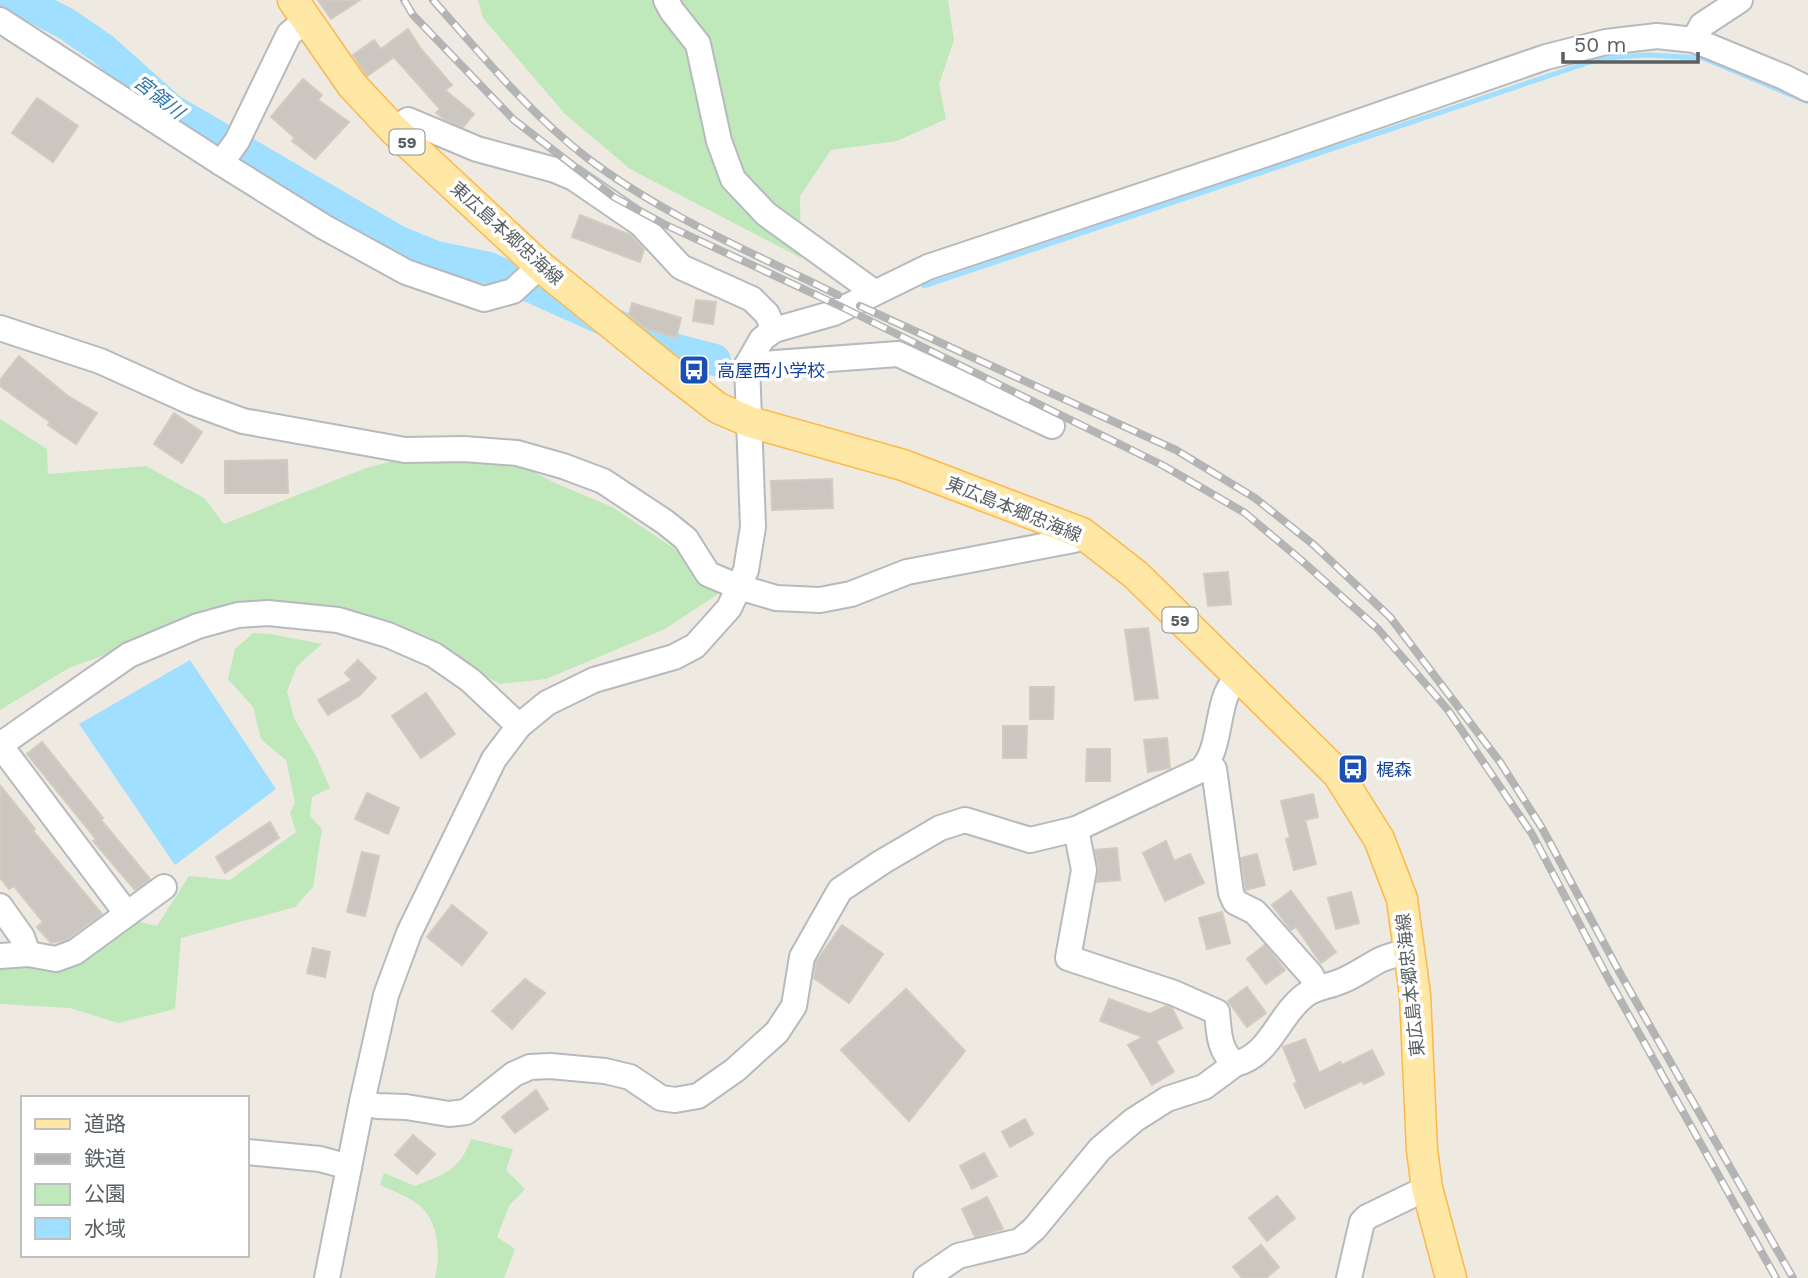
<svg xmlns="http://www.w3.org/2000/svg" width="1808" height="1278" font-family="'Work Sans','Noto Sans JP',sans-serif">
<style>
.green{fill:#bfe8bb}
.water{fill:#a0dfff}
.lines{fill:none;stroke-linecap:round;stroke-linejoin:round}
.stream{stroke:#a0dfff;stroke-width:5}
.river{stroke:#a0dfff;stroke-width:32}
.building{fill:#cbc7c0;stroke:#d3cbbf;stroke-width:2}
.minor-casing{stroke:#b6babf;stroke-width:28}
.major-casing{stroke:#fdb84b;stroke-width:33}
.minor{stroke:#fff;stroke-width:24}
.major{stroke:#ffe7a5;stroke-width:30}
.rail-casing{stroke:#b3b4b4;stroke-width:8}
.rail{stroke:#fff;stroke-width:5;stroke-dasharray:16;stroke-linecap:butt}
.labels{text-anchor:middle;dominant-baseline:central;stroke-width:7;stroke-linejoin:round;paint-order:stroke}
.shield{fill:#fff;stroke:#8b8f92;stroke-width:2}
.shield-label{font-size:16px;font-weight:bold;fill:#595f63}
.street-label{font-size:18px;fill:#595f63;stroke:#fff}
.transit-label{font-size:18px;fill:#164399;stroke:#fff;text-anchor:start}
.water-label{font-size:19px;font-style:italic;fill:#3077a7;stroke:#fff}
</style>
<rect width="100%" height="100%" fill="#eeeae1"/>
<g class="green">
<path d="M478,0H948L954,40L939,84L946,119L897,141L831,150L800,196L801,258L630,169L564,113L483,18Z"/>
<path d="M0,419L47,449L48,474L146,466L204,498L224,524L366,468L435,450L515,462L555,483L612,507L681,553L721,592L665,629L546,679L500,684L387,623L314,604H243L69,668L0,710Z"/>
<path d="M253,633L270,634L322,644L297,666L287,691L294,718L316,756L330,788L312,797L310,816L322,829L313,887L295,907L181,938L175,1009L118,1023L70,1008L0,1004V965L136,921L157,926L189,876L230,880L296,832L290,813L295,803L286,760L261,739L253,707L228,679L235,649Z"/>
<path d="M471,1139L513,1149L506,1170L525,1189L509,1206L497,1237L515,1249L504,1278H435C441,1253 439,1218 415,1202C404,1195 391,1190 380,1185L384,1173L415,1186C445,1174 460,1170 471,1139Z"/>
</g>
<path class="water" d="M190,660L276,789L175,865L79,724Z"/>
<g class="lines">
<path class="stream" d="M924,286L1602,58L1647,55L1703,58L1808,102"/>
<path class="river" d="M12,0L38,9L65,23L103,49L170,109L397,241L436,257L489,268L665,347L715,360"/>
</g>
<g class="building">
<path d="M318,0H360L331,19Z"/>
<path d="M408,29L421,49L452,85L445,90L474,114L463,127L444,119L436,113L440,109L394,57L367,76L353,55L374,40L381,49Z"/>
<path d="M303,79L322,95L318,100L349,122L315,159L292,141L295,138L271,117Z"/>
<path d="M37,98L78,126L53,162L12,133Z"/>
<path d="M580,215L631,235L644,249L640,262L572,237Z"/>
<path d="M696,300L716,302L713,324L693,321Z"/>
<path d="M632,303L681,318L676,338L645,328L629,315Z"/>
<path d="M19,356L68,396L97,413L76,444L48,425L50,422L0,386V380Z"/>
<path d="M174,413L202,432L182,463L154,444Z"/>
<path d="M287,460L288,493H225V461Z"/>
<path d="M832,479L833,508L772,510L771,481Z"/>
<path d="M1228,572L1231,604L1208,606L1204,574Z"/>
<path d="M1148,628L1158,698L1135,700L1125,630Z"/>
<path d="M358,660L376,678L359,696L328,715L318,700L352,680L345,673Z"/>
<path d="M1030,687H1054L1053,719H1030Z"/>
<path d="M426,693L455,734L421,758L392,716Z"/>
<path d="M1003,726H1027L1026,758H1003Z"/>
<path d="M1167,738L1170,768L1148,772L1144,740Z"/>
<path d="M42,742L103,818L101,820L150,879L135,890L93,841L96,839L27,754Z"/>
<path d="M1087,749H1110V781H1086Z"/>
<path d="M0,785L35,829L33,831L102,914L66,940L51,943L37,927L43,922L14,886L9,889L0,878Z"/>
<path d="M367,793L399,808L388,834L355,819Z"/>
<path d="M1313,794L1318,817L1305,820L1316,864L1294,870L1286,839L1290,838L1281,801Z"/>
<path d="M270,822L279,838L225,873L216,857Z"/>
<path d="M1166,841L1174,861L1190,854L1204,883L1165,901L1143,853Z"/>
<path d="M1117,848L1120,880L1097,882L1099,868L1095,850Z"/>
<path d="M362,852L379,856L365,916L347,912Z"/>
<path d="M1257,854L1265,885L1246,890L1241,858Z"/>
<path d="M1291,891L1336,952L1321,963L1296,927L1291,930L1272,905Z"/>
<path d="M1351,892L1359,923L1336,929L1328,898Z"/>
<path d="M452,905L487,933L462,965L427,937Z"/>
<path d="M1222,912L1230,943L1207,949L1199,918Z"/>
<path d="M842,925L883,954L849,1003L814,978L816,962Z"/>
<path d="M1265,945L1285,970L1266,984L1247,959Z"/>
<path d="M313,948L330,952L325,977L307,973Z"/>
<path d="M525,979L545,993L512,1029L492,1011Z"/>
<path d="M1247,987L1266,1013L1247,1027L1228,1001Z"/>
<path d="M906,989L965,1051L909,1121L841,1050Z"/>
<path d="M1109,999L1150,1014L1166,1006L1172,1008L1182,1028L1156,1041L1174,1072L1152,1085L1128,1045L1143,1037L1100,1021Z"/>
<path d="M1305,1039L1319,1073L1340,1062L1342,1065L1372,1050L1384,1074L1364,1084L1362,1081L1305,1108L1294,1084L1297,1082L1283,1047Z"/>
<path d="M536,1090L548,1109L515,1133L502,1117Z"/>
<path d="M1025,1119L1033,1134L1010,1147L1002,1132Z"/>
<path d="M413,1135L435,1154L417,1174L395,1155Z"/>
<path d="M984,1153L997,1176L972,1189L960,1166Z"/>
<path d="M1277,1196L1295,1218L1267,1241L1249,1218Z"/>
<path d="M987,1197L1003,1229L975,1237L962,1209Z"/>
<path d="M1261,1245L1279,1267L1266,1278H1242L1233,1267Z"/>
</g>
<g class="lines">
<g class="minor-casing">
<g id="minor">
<path d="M666,0L672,11L698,44L719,141L733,179L766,214L874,292"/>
<path d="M0,20L221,163L324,227L406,272L484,299L513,291L540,266"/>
<path d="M1694,40L1702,25L1740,0"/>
<path d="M394,130L408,120L477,149L555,170L574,178L641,224L681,267L752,299L767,314L774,330"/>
<path d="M221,163L237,141L289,34L306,20"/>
<path d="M0,328L100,361L191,402L243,421L405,450L464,449L517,453L563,466L603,481L665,522L686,539L708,574L739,587L776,598L820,600L851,594L907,572L1074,540L1082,533"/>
<path d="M747,365L898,354L1052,426"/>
<path d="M1206,764L1214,769L1231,893L1235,902L1255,912L1311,975L1317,987"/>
<path d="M1076,829L1084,870L1068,958L1174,993L1217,1012C1219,1031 1218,1050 1235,1064C1270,1056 1278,1016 1304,996C1315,987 1327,987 1339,982C1353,977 1365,968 1378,961C1387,956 1399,954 1409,950"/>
<path d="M0,906L22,937L28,954"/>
<path d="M127,914L0,745L129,655L198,626L238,615L268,613L338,620L388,635L434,655L470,680L519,726"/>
<path d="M0,956L28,954L56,959L75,952L164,887"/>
<path d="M362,1102L377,1106L406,1107L449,1114L466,1112L514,1074L530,1067L550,1066L605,1071L630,1077L661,1098L675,1100L698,1096L735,1070L777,1032L794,1006L802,957L840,890L882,862L940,828L965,820L1030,840L1076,829L1201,770C1219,752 1217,718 1226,695C1229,688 1233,682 1237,675"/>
<path d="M247,1152L320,1159L349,1167"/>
<path d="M327,1278L362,1102L386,995L409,933L494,759L519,726L547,703L594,680L674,657L695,646L729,608L739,587L746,570L753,527L747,365L762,339L774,330L834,313L928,267L1275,151L1546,57L1606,42L1657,36L1694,40L1784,77L1808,89"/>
<path d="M926,1278L958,1256L1020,1241L1034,1229L1100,1149L1134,1120L1167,1099L1204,1087L1235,1064"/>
<path d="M1349,1278L1362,1222L1367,1217L1427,1188"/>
</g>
</g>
<g class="major-casing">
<path id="major" d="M293,0L352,85L394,130L540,266L656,360L718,408L750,422L903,465L1082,533L1136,575L1338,774L1379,839L1402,899L1415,995L1422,1150L1427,1188L1451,1278"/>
</g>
<use href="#minor" class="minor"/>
<use href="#major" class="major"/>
<g class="rail-casing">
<g id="rail">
<path d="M404,0L413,15L514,120L614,197L664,224L844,308L1164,466L1245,513L1301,560L1378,629L1448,710L1532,834L1608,978L1776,1278"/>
<path d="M433,0C481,54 528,112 586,157C662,215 753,253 838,295"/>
<path d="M860,306L1176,450L1255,498L1314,545L1390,617L1500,762L1542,828L1621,975L1793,1278"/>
</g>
</g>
<use href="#rail" class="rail"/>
</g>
<defs>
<g id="bus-square" transform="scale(1.575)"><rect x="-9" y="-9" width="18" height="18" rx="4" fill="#1a4fb4" stroke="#fff"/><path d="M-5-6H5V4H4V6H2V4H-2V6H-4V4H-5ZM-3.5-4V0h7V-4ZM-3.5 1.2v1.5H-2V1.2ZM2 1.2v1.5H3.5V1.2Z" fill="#fff"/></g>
</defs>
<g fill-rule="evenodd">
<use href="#bus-square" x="694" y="370"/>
<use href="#bus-square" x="1353" y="769"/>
</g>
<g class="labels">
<g class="shield">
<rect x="389.5" y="129.5" width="35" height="25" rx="5"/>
<rect x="1162.5" y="607.5" width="35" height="25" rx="5"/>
</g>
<g class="shield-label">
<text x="407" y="142">59</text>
<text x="1180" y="620">59</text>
</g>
<g class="street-label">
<text transform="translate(507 233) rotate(42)">東広島本郷忠海線</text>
<text transform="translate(1014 509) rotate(22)">東広島本郷忠海線</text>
<text transform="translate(1410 985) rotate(-96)">東広島本郷忠海線</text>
</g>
<g class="transit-label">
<text x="717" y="370">高屋西小学校</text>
<text x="1376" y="769">梶森</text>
</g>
<g class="water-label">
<text transform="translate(159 97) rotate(38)">宮領川</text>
</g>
</g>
<rect x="21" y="1096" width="228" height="161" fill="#ffffff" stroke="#bdbfc1" stroke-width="2"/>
<rect x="35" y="1119" width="35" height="10" fill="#ffe7a5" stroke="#bdbfc1" stroke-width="2"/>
<text x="84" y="1131" font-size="21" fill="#595f63">道路</text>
<rect x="35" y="1154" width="35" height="10" fill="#b3b4b4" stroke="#bdbfc1" stroke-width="2"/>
<text x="84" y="1166" font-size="21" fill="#595f63">鉄道</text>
<rect x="35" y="1184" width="35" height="21" fill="#bfe8bb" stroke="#bdbfc1" stroke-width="2"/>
<text x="84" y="1201" font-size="21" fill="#595f63">公園</text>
<rect x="35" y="1218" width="35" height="21" fill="#a0dfff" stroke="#bdbfc1" stroke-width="2"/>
<text x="84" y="1236" font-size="21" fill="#595f63">水域</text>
<path d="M1563 52v10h135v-10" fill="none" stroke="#595f63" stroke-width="3.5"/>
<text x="1574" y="52" font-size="21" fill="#595f63" stroke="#ffffff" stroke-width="5" paint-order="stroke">50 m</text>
</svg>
